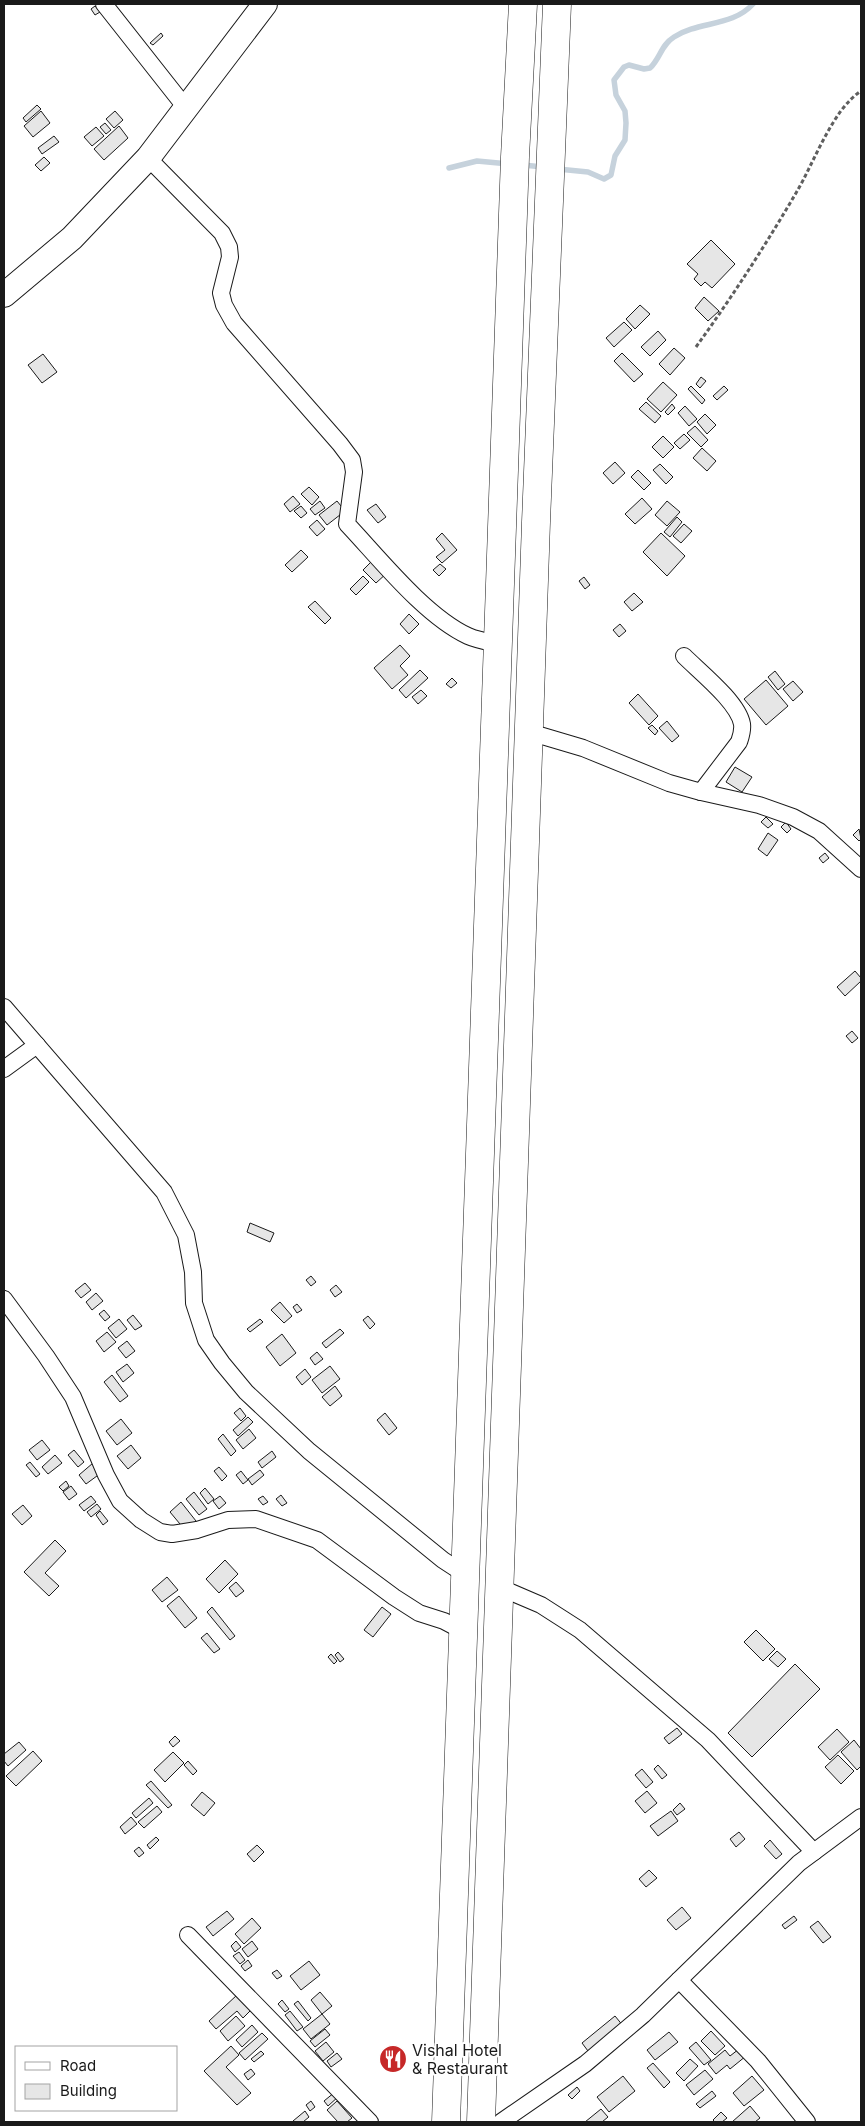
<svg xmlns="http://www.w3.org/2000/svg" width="865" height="2126" font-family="Inter,sans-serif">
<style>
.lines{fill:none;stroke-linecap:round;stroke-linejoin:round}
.stream{stroke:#c6d2dc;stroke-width:5.5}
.building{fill:#e6e6e6;stroke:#1a1a1a}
.street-casing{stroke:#1a1a1a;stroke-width:18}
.secondary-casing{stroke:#1a1a1a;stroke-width:26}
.highway-casing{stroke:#1a1a1a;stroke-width:29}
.path{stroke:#5f5f5f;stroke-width:3;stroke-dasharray:4 2.5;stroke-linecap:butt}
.street{stroke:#fff;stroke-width:16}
.secondary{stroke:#fff;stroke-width:24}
.highway{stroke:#fff;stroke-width:28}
.labels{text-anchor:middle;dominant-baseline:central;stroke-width:4;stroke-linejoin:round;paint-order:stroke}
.poi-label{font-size:16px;fill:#1a1a1a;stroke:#fff;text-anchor:start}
</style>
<rect width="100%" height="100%" fill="#fff"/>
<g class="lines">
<g class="stream">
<path d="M523,165L543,167"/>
<path d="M449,168L477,161L509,164"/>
<path d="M558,169L588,172L604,179L611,175L615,156L625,140L626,123L625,111L616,95L614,80L624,67L629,65L644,69L650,68C660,59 661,45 674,37C699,21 732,27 753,4"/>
</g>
</g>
<g class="building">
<path d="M95,6L100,12L95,15L91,9Z"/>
<path d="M161,33L163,36L153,45L150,43Z"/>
<path d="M37,105L41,109L26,122L23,118Z"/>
<path d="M41,111L50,123L33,137L24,126Z"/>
<path d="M115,111L123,120L114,128L106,119Z"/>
<path d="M105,123L111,130L106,134L100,127Z"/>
<path d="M119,126L128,138L104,160L94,149Z"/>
<path d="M96,127L104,136L92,146L84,137Z"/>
<path d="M54,136L59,142L42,154L38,148Z"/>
<path d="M44,157L50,163L41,171L35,165Z"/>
<path d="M711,240L735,264L712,288L705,282L701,286L694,279L698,274L687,264Z"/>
<path d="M704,297L719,311L708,321L695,308Z"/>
<path d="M640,305L650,314L635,329L626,319Z"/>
<path d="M624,322L632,330L614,347L606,338Z"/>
<path d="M658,331L666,340L650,356L641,347Z"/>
<path d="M674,348L685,358L670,375L659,364Z"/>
<path d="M622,353L643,374L634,382L614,361Z"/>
<path d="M43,354L57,372L42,383L28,365Z"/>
<path d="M701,377L706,381L700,388L696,384Z"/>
<path d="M663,382L677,395L661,412L647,399Z"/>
<path d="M691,386L705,400L702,404L688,389Z"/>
<path d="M724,386L728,390L717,400L713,396Z"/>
<path d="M646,402L661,416L655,423L639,409Z"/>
<path d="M672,404L675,408L668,415L665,412Z"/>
<path d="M685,406L697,419L689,426L678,413Z"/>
<path d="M705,414L716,425L707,434L697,422Z"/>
<path d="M695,426L708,440L701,447L687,433Z"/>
<path d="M684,434L690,440L680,449L674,443Z"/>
<path d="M663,436L674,447L663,458L652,447Z"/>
<path d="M702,448L716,461L707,471L693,458Z"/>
<path d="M615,462L625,473L613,484L603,473Z"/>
<path d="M660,464L673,477L666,484L653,470Z"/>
<path d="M638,470L651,483L644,490L631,477Z"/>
<path d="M309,487L319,497L312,505L301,494Z"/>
<path d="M293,496L300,504L290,512L284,504Z"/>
<path d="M642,498L652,509L635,524L625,514Z"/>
<path d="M320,501L325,508L315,515L310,509Z"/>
<path d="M337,501L345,511L327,525L319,515Z"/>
<path d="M667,501L680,512L667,526L655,515Z"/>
<path d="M376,504L386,517L378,523L367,510Z"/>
<path d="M301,506L307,513L301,518L294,511Z"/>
<path d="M677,517L682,522L670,537L664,532Z"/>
<path d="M317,520L325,529L317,536L309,527Z"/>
<path d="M684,524L692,531L681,543L673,536Z"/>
<path d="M442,533L457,550L442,563L436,557L445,550L436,539Z"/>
<path d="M661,533L685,556L667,576L643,552Z"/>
<path d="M301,550L308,557L292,572L285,565Z"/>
<path d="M375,558L388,572L376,583L363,570Z"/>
<path d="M440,564L446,569L439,576L433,570Z"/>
<path d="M363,576L369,582L356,595L350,589Z"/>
<path d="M584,577L590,585L585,589L579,581Z"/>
<path d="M634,593L643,602L632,611L624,602Z"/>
<path d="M315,601L331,618L325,624L308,607Z"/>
<path d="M409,614L419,624L409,634L400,624Z"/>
<path d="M620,624L626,631L619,637L613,630Z"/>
<path d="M400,645L410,656L400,666L408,675L392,689L374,668Z"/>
<path d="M420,670L428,678L406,698L399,690Z"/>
<path d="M775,671L785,684L778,690L768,677Z"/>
<path d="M452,678L457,683L451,688L446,684Z"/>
<path d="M766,680L788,706L766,725L744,699Z"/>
<path d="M793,681L803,692L793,701L783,689Z"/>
<path d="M421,690L427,696L418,704L412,697Z"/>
<path d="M638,694L658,716L649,725L629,703Z"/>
<path d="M667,721L679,736L672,742L659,728Z"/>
<path d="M652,725L658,731L655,735L648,728Z"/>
<path d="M735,767L752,777L742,792L726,782Z"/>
<path d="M766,817L773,824L768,828L761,822Z"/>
<path d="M786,822L791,829L787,833L781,827Z"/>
<path d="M859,829L861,839L859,841L853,835Z"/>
<path d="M768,833L778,840L767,856L758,849Z"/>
<path d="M825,853L829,858L823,863L819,858Z"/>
<path d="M855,971L861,978V981L845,996L837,987Z"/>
<path d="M852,1031L858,1038L852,1043L846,1036Z"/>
<path d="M250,1223L274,1233L270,1242L247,1232Z"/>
<path d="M311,1276L316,1282L311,1286L306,1280Z"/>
<path d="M85,1283L91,1290L81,1298L75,1291Z"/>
<path d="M336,1285L342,1292L335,1297L330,1290Z"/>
<path d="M96,1293L103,1301L92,1310L86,1302Z"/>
<path d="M280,1302L292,1316L284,1323L271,1310Z"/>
<path d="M297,1304L302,1310L297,1313L293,1307Z"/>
<path d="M104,1310L110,1317L105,1321L99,1314Z"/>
<path d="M133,1315L142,1326L135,1330L127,1320Z"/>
<path d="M368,1316L375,1324L370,1329L363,1320Z"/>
<path d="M119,1319L127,1329L116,1338L108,1328Z"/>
<path d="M260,1319L263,1322L250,1332L247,1329Z"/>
<path d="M340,1329L344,1333L326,1348L322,1343Z"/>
<path d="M107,1332L116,1342L104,1352L96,1341Z"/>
<path d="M282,1334L296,1353L280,1366L266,1347Z"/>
<path d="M127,1341L135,1351L126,1358L118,1348Z"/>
<path d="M317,1352L323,1359L315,1365L310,1358Z"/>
<path d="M127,1364L134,1373L123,1382L116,1372Z"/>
<path d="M330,1366L340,1379L322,1393L312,1380Z"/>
<path d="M305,1369L311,1377L302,1385L296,1377Z"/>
<path d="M112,1375L128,1396L120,1402L104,1382Z"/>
<path d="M335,1386L342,1396L330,1406L322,1397Z"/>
<path d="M240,1408L246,1416L241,1421L234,1413Z"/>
<path d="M385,1413L397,1428L389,1435L377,1420Z"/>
<path d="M248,1417L253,1422L238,1436L233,1430Z"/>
<path d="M121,1419L132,1433L117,1445L106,1431Z"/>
<path d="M249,1429L256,1438L243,1449L236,1440Z"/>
<path d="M223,1434L236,1451L231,1456L218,1439Z"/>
<path d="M42,1440L50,1450L37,1460L29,1450Z"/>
<path d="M131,1445L141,1458L128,1469L117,1456Z"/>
<path d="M74,1450L84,1462L78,1467L68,1455Z"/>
<path d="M272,1451L276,1457L262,1468L258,1462Z"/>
<path d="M55,1455L62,1463L48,1474L42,1467Z"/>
<path d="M30,1462L40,1474L36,1477L26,1465Z"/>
<path d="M93,1463L101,1473L86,1484L79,1475Z"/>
<path d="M219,1467L227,1476L222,1481L214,1471Z"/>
<path d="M260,1470L264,1475L252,1485L248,1479Z"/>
<path d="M241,1471L248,1480L243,1484L236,1475Z"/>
<path d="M66,1481L69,1486L63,1491L59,1487Z"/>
<path d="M71,1486L77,1494L69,1500L63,1492Z"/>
<path d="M205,1488L214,1499L208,1504L200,1493Z"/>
<path d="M194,1492L207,1509L199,1515L186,1499Z"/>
<path d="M281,1495L287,1503L282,1506L276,1499Z"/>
<path d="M91,1496L96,1502L84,1511L79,1505Z"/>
<path d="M220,1496L226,1503L219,1509L213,1501Z"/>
<path d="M263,1496L268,1502L263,1505L258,1499Z"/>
<path d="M181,1502L196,1521L185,1530L170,1512Z"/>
<path d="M97,1504L101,1509L91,1517L87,1512Z"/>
<path d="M23,1505L32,1516L22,1525L12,1514Z"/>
<path d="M100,1511L108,1521L103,1525L96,1515Z"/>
<path d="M55,1540L66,1551L45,1573L59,1586L49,1596L24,1572Z"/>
<path d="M225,1560L238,1574L219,1593L206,1579Z"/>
<path d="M167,1577L178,1590L162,1602L152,1590Z"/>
<path d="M236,1582L244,1591L236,1597L229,1588Z"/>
<path d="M179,1596L197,1618L185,1628L167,1606Z"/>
<path d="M212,1607L235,1636L230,1640L207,1612Z"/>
<path d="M382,1607L391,1614L373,1637L364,1630Z"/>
<path d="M756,1630L775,1649L763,1661L744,1642Z"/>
<path d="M207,1633L220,1649L214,1653L201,1638Z"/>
<path d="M777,1651L786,1659L778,1667L769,1659Z"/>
<path d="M338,1652L344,1659L340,1662L335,1655Z"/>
<path d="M331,1654L337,1661L334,1664L328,1657Z"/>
<path d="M795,1664L820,1689L752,1757L728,1733Z"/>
<path d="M677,1728L682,1734L669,1744L664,1738Z"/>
<path d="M837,1729L849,1742L830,1760L818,1747Z"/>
<path d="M175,1736L180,1741L173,1747L169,1742Z"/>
<path d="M854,1740L861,1749V1766L857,1770L841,1752Z"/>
<path d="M19,1742L26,1750L8,1766L4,1761V1754Z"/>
<path d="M33,1751L42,1761L16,1786L6,1776Z"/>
<path d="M173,1752L184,1763L165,1782L154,1770Z"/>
<path d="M838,1755L854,1771L841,1784L825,1767Z"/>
<path d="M188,1761L197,1771L193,1775L184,1765Z"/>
<path d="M658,1765L667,1775L662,1779L654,1769Z"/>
<path d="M642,1769L653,1782L646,1788L635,1775Z"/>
<path d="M151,1781L172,1805L168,1808L146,1785Z"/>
<path d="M647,1791L657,1803L645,1813L635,1801Z"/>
<path d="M202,1792L215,1803L204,1816L191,1805Z"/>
<path d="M149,1798L153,1803L136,1818L132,1813Z"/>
<path d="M680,1803L685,1809L677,1815L673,1810Z"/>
<path d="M157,1806L162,1812L144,1828L138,1822Z"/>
<path d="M671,1811L678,1821L658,1836L650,1826Z"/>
<path d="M131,1817L137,1824L125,1834L120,1827Z"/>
<path d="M739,1832L745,1839L736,1847L730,1839Z"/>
<path d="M156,1837L159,1840L150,1849L147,1845Z"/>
<path d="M770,1840L782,1854L776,1859L764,1846Z"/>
<path d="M257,1845L264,1852L254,1862L247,1854Z"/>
<path d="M139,1847L144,1853L139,1857L134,1851Z"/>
<path d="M649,1870L657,1878L646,1887L639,1879Z"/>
<path d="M682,1907L691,1918L676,1930L667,1920Z"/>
<path d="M227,1911L234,1919L213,1936L206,1927Z"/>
<path d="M794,1916L797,1920L785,1929L782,1925Z"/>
<path d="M252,1918L261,1928L244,1944L235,1934Z"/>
<path d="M818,1921L831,1937L823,1943L810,1927Z"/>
<path d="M236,1941L241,1947L235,1952L231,1946Z"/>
<path d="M252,1941L258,1949L248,1957L242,1949Z"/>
<path d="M239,1952L245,1960L240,1964L233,1956Z"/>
<path d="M248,1960L252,1966L245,1971L241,1966Z"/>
<path d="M309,1961L320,1975L301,1990L290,1976Z"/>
<path d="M277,1970L282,1976L277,1979L272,1973Z"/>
<path d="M320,1992L332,2006L322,2014L311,2000Z"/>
<path d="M237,1995L251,2010L243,2018L237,2011L216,2029L209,2021Z"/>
<path d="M282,2000L289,2009L285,2012L278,2004Z"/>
<path d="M298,2001L311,2018L308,2021L294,2004Z"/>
<path d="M290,2011L303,2027L297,2031L285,2015Z"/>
<path d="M322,2014L330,2024L311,2039L303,2029Z"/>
<path d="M236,2016L245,2026L228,2041L220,2031Z"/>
<path d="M615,2016L624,2027L591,2055L582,2043Z"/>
<path d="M252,2025L258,2032L242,2047L236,2040Z"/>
<path d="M325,2029L330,2035L315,2047L310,2041Z"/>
<path d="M711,2031L725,2046L715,2055L701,2041Z"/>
<path d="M669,2032L678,2042L655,2060L647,2050Z"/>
<path d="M262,2033L268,2039L245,2060L239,2053Z"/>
<path d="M326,2042L334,2052L323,2061L315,2051Z"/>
<path d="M696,2042L711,2060L704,2065L689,2048Z"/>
<path d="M231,2046L239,2055L226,2067L251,2093L237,2105L204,2071Z"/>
<path d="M739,2049L746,2056L730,2069L727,2065L716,2074L708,2064L725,2050L730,2056Z"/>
<path d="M261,2051L264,2054L254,2062L251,2059Z"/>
<path d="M337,2053L342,2059L331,2067L327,2061Z"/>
<path d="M690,2059L698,2066L684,2081L676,2073Z"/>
<path d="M653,2063L670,2082L664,2088L647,2068Z"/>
<path d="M251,2069L255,2074L248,2080L244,2074Z"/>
<path d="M705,2070L713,2079L694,2095L686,2085Z"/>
<path d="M623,2076L635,2091L609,2112L597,2097Z"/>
<path d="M752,2076L764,2090L744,2106L733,2093Z"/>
<path d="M577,2087L580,2091L572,2099L568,2095Z"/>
<path d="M712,2091L716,2096L700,2108L696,2104Z"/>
<path d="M335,2092L339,2096L328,2106L324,2101Z"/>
<path d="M311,2101L315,2107L310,2111L306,2105Z"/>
<path d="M337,2101L352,2118L347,2122H338L327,2110Z"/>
<path d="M750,2106L760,2118L755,2122H732Z"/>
<path d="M601,2109L608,2117L602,2122H585Z"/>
<path d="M305,2111L309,2117L303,2122H295L293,2121Z"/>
<path d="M721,2112L727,2118L722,2122H715L713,2120Z"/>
</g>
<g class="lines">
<g class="street-casing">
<g id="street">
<path d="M104,4L186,108"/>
<path d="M148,158L222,233L229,247L230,257L221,293L224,305L234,323L340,444L352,460L354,472L347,524C380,559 425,616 468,636C477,640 488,642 498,644"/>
<path d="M684,656C700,672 738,702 742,724C743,731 741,736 739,742L701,792"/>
<path d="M529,732L583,748L669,783L701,792L759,805L793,817L819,831L861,869"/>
<path d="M4,1007L164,1192L186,1235L193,1272L194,1303L206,1340L222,1363L246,1392L309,1451L443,1560L466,1575"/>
<path d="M4,1069L37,1045"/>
<path d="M4,1299L46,1356L73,1397L106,1475L120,1501L141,1520L160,1532L172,1534L197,1530L228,1520L256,1519L317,1540L394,1597L419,1613L444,1621L463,1631"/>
<path d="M499,1587L541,1605L580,1630L708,1740L814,1852"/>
<path d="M188,1935L370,2122"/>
<path d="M679,1980L758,2061L807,2122"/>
<path d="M501,2122L585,2064L643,2015L799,1863L861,1817"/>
</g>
</g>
<g class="secondary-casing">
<path id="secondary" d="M4,295L72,238L148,158L265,4"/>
</g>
<g class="highway-casing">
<g id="highway">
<path d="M446,2122L515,157L523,4"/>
<path d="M481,2122L536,522L557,4"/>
</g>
</g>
<path class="path" d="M696,347C732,297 765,246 796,193C814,163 832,110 861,91"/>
<use href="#street" class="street"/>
<use href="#secondary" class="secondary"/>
<use href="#highway" class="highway"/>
</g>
<defs>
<g id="restaurant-disc" transform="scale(1.4375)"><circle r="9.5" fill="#c62828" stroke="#fff"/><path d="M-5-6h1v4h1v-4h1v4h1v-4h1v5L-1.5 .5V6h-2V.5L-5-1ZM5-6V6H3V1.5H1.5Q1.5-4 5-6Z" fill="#fff"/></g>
</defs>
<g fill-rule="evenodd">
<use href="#restaurant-disc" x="393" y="2059"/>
</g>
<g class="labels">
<g class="poi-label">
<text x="412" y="2050">Vishal Hotel<tspan x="412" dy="18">&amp; Restaurant</tspan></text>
</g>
</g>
<rect width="865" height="2126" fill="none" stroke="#1a1a1a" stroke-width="10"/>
<rect x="15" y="2046" width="162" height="65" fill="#ffffff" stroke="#a3a3a3"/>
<rect x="25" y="2062" width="25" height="8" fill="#ffffff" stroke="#a3a3a3"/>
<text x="60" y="2071" font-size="15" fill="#1a1a1a">Road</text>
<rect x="25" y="2084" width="25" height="15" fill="#e6e6e6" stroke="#a3a3a3"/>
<text x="60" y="2096" font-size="15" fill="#1a1a1a">Building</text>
</svg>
